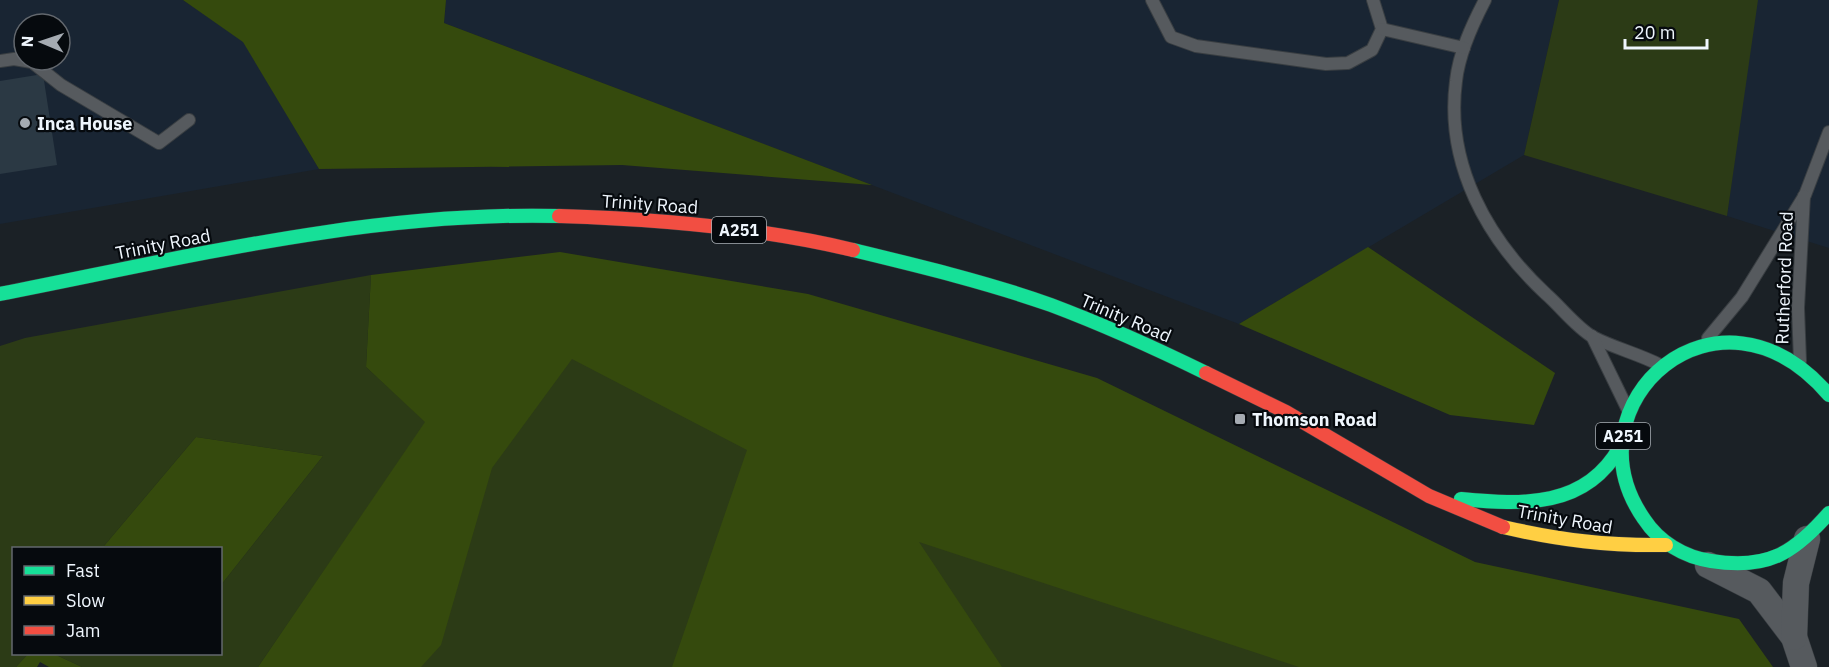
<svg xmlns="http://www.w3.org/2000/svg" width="1829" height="667" font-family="'IBM Plex Sans',sans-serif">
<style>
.built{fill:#192533;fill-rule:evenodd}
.green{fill:#2c3b16}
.forest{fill:#354a0d}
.building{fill:#2b3944}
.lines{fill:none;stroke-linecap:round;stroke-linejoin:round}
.lane-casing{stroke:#393e42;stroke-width:14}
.street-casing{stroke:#393e42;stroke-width:27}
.fast-casing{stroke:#393e42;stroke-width:15}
.slow-casing{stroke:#393e42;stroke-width:15}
.jam-casing{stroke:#393e42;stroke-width:15}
.lane{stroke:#565a5e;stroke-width:12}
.street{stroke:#565a5e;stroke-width:26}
.fast{stroke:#16e098;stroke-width:14}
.slow{stroke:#ffcf43;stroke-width:14}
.jam{stroke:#f24e42;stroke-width:14}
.poi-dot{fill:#a5abb2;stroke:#060a0e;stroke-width:2}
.labels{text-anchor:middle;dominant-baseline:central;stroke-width:4.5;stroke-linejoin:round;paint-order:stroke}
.shield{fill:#060a0e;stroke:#a9afb5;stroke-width:1.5}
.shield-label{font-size:16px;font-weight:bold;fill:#eff6fd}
.poi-label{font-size:18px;font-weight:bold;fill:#eff6fd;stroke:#060a0e;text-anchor:start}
.street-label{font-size:18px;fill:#eff6fd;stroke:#060a0e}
</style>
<rect width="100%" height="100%" fill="#1b2126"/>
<g class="built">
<path d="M0,0H183L243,41L319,169L0,224ZM24,24H60V60H24Z"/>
<path d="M446,0H1559L1524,155L1239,324L444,23Z"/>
<path d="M1756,0H1829V248L1727,216Z"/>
</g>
<g class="green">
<path d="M1559,0H1758L1727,216L1524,155Z"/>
<path d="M371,275L366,367L426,422L258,667H82L54,654H220L221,585L323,456L196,437L104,546L106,548H14V654H28L16,667H0V346L25,338Z"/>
<path d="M589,301L1463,667H323Z"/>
</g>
<g class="forest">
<path d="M183,0H446L444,23L872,185L622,165L319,169L243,42Z"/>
<path d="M1368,247L1555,373L1534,425L1450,415L1239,324Z"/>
<path d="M560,252L808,294L1097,378L1475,562L1739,619L1773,667H1299L919,542L1002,667H672L747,450L572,359L492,468L441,645L421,667H258L425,422L366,367L371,275Z"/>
<path d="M196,437L323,456L221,585L220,548L104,546Z"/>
<path d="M28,654H54L82,667H49L40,662L37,667H16Z"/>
</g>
<path class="building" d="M43,74L57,165L0,174V81Z"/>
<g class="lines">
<g class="lane-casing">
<g id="lane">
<path d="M1152,0L1171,37L1196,46L1326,64L1348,63L1372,50L1382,29L1373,0"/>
<path d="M1485,0C1472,25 1459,53 1456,81C1445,164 1487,239 1546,294C1561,307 1576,327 1593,337C1614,348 1639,354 1660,365"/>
<path d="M1382,29L1464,48"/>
<path d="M0,61L14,59L32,62L61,85L159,143L189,120"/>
<path d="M1592,336L1627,408"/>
<path d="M1708,338L1742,297L1805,195L1829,132"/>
<path d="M1800,361L1798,308L1804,196"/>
</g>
</g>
<g class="street-casing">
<g id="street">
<path d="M1708,565L1759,591L1794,637L1804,667"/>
<path d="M1794,637L1796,583L1807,539"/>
</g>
</g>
<g class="fast-casing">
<g id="fast">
<path d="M853,250C919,266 986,282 1051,305C1104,325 1155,348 1206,373"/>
<path d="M0,294C184,258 371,211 559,216"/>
<path d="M1829,395C1718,265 1564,404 1644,519C1659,542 1684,557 1711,561C1767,570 1793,554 1829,513"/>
<path d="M1461,499C1523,505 1586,508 1620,447"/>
</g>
</g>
<g class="slow-casing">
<path id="slow" d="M1503,527C1559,540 1608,546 1666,545"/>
</g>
<g class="jam-casing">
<g id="jam">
<path d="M559,216C657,219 758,227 853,250"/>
<path d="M1206,373L1286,412L1429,496L1503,527"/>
</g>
</g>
<use href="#lane" class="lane"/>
<use href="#street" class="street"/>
<use href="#fast" class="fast"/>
<use href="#slow" class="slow"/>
<use href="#jam" class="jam"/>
</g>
<g class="poi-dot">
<circle cx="25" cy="123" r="6"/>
<rect x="1234" y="413" width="12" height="12" rx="3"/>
</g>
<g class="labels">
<g class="shield">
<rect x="712" y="217" width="54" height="26" rx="4.5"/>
<rect x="1596" y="423" width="54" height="26" rx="4.5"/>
</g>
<g class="shield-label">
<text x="739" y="230">A251</text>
<text x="1623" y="436">A251</text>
</g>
<g class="poi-label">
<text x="37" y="123">Inca House</text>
<text x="1252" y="419">Thomson Road</text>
</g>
<g class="street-label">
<text transform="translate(650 204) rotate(4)">Trinity Road</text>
<text transform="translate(163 244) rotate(-11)">Trinity Road</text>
<text transform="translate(1784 278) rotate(-88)">Rutherford Road</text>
<text transform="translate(1126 318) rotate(23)">Trinity Road</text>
<text transform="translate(1565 519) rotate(10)">Trinity Road</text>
</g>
</g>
<rect x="12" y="547" width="210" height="108" fill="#060a0e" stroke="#63686e" stroke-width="1.5"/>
<rect x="24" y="566" width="30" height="9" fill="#16e098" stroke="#63686e" stroke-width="1.5"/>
<text x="66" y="577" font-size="18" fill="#eff6fd">Fast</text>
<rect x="24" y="596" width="30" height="9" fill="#ffcf43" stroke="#63686e" stroke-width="1.5"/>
<text x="66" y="607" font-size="18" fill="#eff6fd">Slow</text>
<rect x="24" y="626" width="30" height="9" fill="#f24e42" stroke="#63686e" stroke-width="1.5"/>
<text x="66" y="637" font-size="18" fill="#eff6fd">Jam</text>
<g transform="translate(42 42) rotate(272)"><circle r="28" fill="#060a0e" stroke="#63686e" stroke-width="1.5"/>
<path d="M0-4.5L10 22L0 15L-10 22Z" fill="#a5abb2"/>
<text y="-9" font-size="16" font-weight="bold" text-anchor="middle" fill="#eff6fd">N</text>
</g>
<path d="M1625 39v9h82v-9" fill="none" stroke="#eff6fd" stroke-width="3"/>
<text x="1634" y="39" font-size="18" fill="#eff6fd" stroke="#060a0e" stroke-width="4.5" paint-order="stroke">20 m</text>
</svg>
